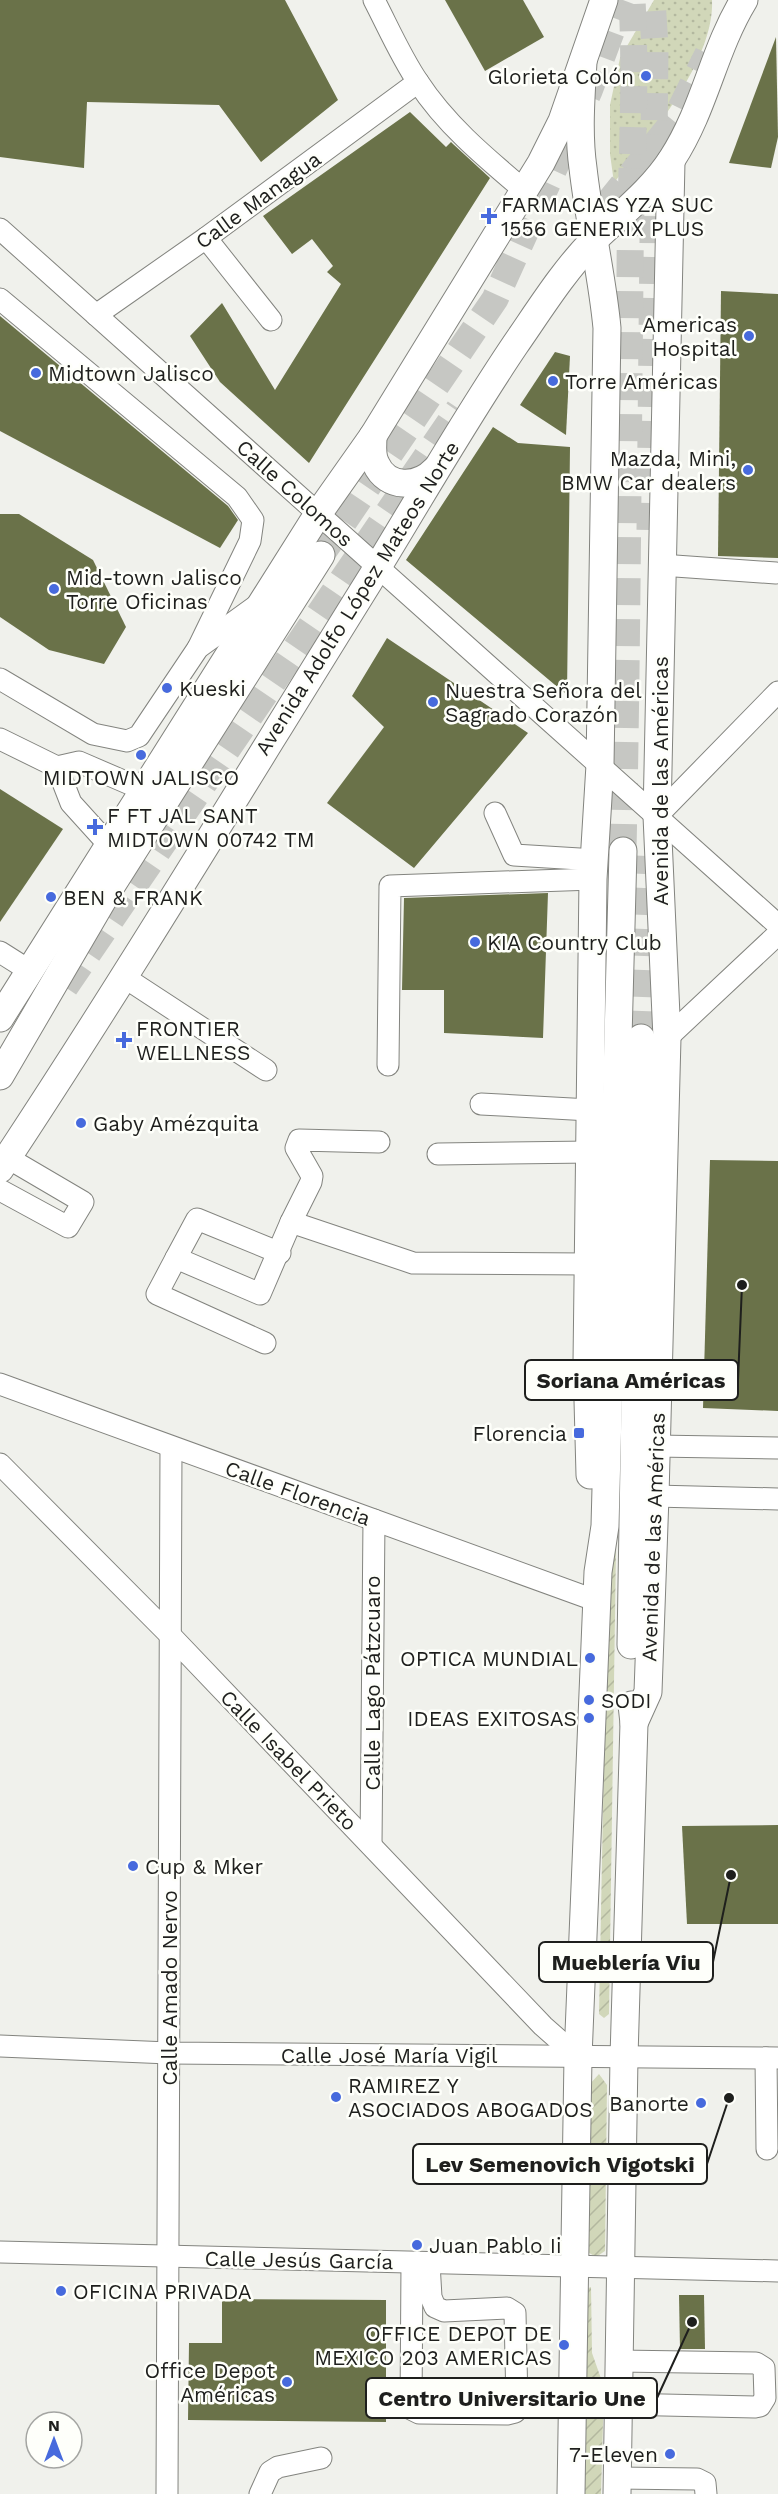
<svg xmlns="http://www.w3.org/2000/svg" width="778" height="2494" font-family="'Work Sans',sans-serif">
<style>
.park{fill:url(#park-dots)}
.garden{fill:url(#garden-furrows)}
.building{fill:#6a7249}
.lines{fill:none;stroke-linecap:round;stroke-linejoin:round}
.major-tunnel{stroke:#c6c7c3;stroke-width:27;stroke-dasharray:27 14;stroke-linecap:butt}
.minor-casing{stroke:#83847f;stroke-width:23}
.major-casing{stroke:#83847f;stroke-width:29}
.minor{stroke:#fff;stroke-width:21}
.major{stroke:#fff;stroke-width:27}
.poi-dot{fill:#476add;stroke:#fefffa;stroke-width:2}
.labels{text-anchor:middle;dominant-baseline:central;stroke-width:5;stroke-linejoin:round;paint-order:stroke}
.poi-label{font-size:21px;fill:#1e1f1d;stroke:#fefffa;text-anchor:start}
.street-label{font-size:21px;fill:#1e1f1d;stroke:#fefffa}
.leader{fill:none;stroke:#1e1f1d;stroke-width:2}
.callout-dot{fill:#1e1f1d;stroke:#fefffa;stroke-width:2}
.callout{fill:#fefffa;stroke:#1e1f1d;stroke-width:2}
.callout-label{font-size:22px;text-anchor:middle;font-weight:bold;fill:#1e1f1d}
</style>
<defs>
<pattern id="park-dots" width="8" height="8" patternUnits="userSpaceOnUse" patternTransform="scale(1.5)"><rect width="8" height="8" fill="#d1d7b9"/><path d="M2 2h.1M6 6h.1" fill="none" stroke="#b3b89f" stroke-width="1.8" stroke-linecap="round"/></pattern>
<pattern id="garden-furrows" width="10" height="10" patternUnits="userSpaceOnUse" patternTransform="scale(1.5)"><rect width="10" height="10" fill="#d1d7b9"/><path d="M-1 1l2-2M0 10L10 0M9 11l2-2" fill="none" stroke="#b3b89f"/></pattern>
</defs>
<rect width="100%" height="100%" fill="#f0f1ec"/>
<path class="park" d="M654,0H712C715,60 649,138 614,183L610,154V105L620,58Z"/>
<g class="garden">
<path d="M612,1547L616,1550L609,2014L604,2018L599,2014L608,1550Z"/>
<path d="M599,2074L607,2085L605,2251L596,2257L586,2251L589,2085Z"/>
<path d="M591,2287L592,2353L604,2387L601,2494H580L586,2289Z"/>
</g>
<g class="building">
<path d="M0,0H285L338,100L261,162L219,105L87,102L84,168L0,157Z"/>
<path d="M445,0H523L544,37L485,71Z"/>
<path d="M776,37L778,137L771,168L729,163Z"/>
<path d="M410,112L446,147L451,142L453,144L490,178L309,463L220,382L190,336L222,303L275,390L341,284L327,272L333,266L312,239L292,254L263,216Z"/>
<path d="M721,291L778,294V558L718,556Z"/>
<path d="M0,316L228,506L238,520L220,548L0,431Z"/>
<path d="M555,352L570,356L566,435L520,405Z"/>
<path d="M493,427L518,443L570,447L567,695L406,560Z"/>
<path d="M0,514H19L93,560L126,627L104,664L49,650L0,617Z"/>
<path d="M387,638L528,733L414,868L327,803L384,727L352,696Z"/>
<path d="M0,789L63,829L0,922Z"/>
<path d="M548,893L543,1038L444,1033V990H402L404,898Z"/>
<path d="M710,1160L778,1161V1411L703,1408Z"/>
<path d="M778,1825V1924H687L682,1826Z"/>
<path d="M679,2295H704L705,2349H680Z"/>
<path d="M222,2299L386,2300V2422L188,2420L189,2343H222Z"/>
</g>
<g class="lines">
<g class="major-tunnel">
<path d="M580,238L675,120L708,54"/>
<path d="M650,530L655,47L652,0"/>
<path d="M321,555L495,299L589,91L623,0"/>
<path d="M623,851C627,660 628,468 630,276C630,184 637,92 632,0"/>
<path d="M65,987L459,409"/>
<path d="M641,1038L648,856"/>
</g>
<g class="minor-casing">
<g id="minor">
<path d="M374,0C388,27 401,57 418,82C446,125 486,158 525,191"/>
<path d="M0,229L778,925"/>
<path d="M206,238L271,320"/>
<path d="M0,299L237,497L253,520L250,541L198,648"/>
<path d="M96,315L206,238L418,82"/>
<path d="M661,565L776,573"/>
<path d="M0,679L93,734L127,741L139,736L198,648L256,606"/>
<path d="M0,739L57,767L79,762L144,790"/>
<path d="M57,767L71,803L109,845"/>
<path d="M495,813L514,855L596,860"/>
<path d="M657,816L778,692"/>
<path d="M0,952L30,971"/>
<path d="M124,977L266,1070"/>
<path d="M667,1038L778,934"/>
<path d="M388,1065L390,886L593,879"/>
<path d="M481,1104L590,1110"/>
<path d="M379,1142L299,1140L296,1148L312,1176L311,1182L291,1222L413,1263L588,1264"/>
<path d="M438,1154L591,1152"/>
<path d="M0,1190L68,1227L83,1202L8,1158"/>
<path d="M176,1258L197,1219L280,1253"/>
<path d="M265,1343L157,1294L176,1258L260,1294L291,1222"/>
<path d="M0,1384L597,1601"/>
<path d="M656,1446L778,1448"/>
<path d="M0,1464L171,1636L543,2026L578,2057"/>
<path d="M655,1496L778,1499"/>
<path d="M371,1845L374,1520"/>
<path d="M0,2046L169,2053L778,2058"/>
<path d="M766,2058L767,2149"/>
<path d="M0,2252L778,2271"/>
<path d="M412,2263L411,2409L419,2413L507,2414L515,2412L517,2404L515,2313L507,2308L444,2311L435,2307L431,2297L429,2263"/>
<path d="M618,2404L755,2407L760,2406L765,2398L764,2368L756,2363L618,2361"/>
<path d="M617,2478L697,2479L705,2483L706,2494"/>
<path d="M167,2494L171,1447"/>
<path d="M260,2494L270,2472L278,2467L321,2458"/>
</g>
</g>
<g class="major-casing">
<g id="major">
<path d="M583,62C581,97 578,133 583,168C589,222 602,274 607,328L600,765L593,879L587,1363L590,1475"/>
<path d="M373,436C373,445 371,455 376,464C387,489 418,488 435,470"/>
<path d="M0,1018L318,514L373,436L541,163L562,121L604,0"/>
<path d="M0,1076L108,891L321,555"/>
<path d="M0,1169C127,977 246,779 368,583C417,503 463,422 515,345C540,309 564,270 595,239C622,213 652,190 672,159C705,108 713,51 744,0"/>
<path d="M631,1645L641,1038"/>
<path d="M634,1723L648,1692L655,1496L667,1038L657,816L671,161"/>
<path d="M571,2494L578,2057L598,1572L605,1526L623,851"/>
<path d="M617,2494L624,2057L634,1723L632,1705"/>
</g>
</g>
<use href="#minor" class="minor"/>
<use href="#major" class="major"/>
</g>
<g class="poi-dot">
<circle cx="646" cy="76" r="6"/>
<path d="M486 207h6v6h6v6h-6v6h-6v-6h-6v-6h6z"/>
<circle cx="749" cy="336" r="6"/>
<circle cx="36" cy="373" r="6"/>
<circle cx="553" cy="381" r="6"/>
<circle cx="748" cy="470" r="6"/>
<circle cx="54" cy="589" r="6"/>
<circle cx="167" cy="688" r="6"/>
<circle cx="433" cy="702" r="6"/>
<circle cx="141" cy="755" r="6"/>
<path d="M92 818h6v6h6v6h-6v6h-6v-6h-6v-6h6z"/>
<circle cx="51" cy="897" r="6"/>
<circle cx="475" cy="942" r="6"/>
<path d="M121 1031h6v6h6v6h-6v6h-6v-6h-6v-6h6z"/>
<circle cx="81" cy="1123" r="6"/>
<rect x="573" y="1427" width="12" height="12" rx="3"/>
<circle cx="590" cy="1658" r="6"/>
<circle cx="589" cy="1700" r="6"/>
<circle cx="589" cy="1718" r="6"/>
<circle cx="133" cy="1866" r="6"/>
<circle cx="336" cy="2097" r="6"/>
<circle cx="701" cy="2103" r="6"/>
<circle cx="417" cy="2245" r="6"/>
<circle cx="61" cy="2291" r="6"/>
<circle cx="564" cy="2345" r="6"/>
<circle cx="287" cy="2382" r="6"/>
<circle cx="670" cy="2454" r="6"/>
</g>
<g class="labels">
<g class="poi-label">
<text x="634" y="76" text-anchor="end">Glorieta Colón</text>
<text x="501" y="204">FARMACIAS YZA SUC<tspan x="501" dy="24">1556 GENERIX PLUS</tspan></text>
<text x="737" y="324" text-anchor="end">Americas<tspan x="737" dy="24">Hospital</tspan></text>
<text x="48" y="373">Midtown Jalisco</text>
<text x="565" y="381">Torre Américas</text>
<text x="736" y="458" text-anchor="end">Mazda, Mini,<tspan x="736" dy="24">BMW Car dealers</tspan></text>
<text x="66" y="577">Mid-town Jalisco<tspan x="66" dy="24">Torre Oficinas</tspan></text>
<text x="179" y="688">Kueski</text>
<text x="445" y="690">Nuestra Señora del<tspan x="445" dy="24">Sagrado Corazón</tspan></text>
<text x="141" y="777" text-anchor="middle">MIDTOWN JALISCO</text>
<text x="107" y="815">F FT JAL SANT<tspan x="107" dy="24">MIDTOWN 00742 TM</tspan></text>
<text x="63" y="897">BEN &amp; FRANK</text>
<text x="487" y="942">KIA Country Club</text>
<text x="136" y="1028">FRONTIER<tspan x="136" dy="24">WELLNESS</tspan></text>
<text x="93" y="1123">Gaby Amézquita</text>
<text x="567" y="1433" text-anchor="end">Florencia</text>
<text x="578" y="1658" text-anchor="end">OPTICA MUNDIAL</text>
<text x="601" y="1700">SODI</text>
<text x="577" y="1718" text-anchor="end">IDEAS EXITOSAS</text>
<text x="145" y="1866">Cup &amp; Mker</text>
<text x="348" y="2085">RAMIREZ Y<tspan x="348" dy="24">ASOCIADOS ABOGADOS</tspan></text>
<text x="689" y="2103" text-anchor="end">Banorte</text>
<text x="429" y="2245">Juan Pablo Ii</text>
<text x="73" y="2291">OFICINA PRIVADA</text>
<text x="552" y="2333" text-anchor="end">OFFICE DEPOT DE<tspan x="552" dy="24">MEXICO 203 AMERICAS</tspan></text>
<text x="275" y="2370" text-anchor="end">Office Depot<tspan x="275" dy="24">Américas</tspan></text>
<text x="658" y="2454" text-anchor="end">7-Eleven</text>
</g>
<g class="street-label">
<text transform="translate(258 200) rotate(-36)">Calle Managua</text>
<text transform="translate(295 493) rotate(42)">Calle Colomos</text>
<text transform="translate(357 598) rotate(-58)">Avenida Adolfo López Mateos Norte</text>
<text transform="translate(660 781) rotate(-90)">Avenida de las Américas</text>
<text transform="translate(298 1493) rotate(20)">Calle Florencia</text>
<text transform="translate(653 1537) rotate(-88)">Avenida de las Américas</text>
<text transform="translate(372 1683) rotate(-90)">Calle Lago Pátzcuaro</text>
<text transform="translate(289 1760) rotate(46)">Calle Isabel Prieto</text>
<text transform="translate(169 1988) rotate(-90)">Calle Amado Nervo</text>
<text x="389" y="2055">Calle José María Vigil</text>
<text transform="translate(299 2260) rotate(1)">Calle Jesús García</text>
</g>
</g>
<path class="leader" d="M742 1285L738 1380M731 1875L713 1962M729 2098L707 2164M692 2322L657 2398"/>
<g class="callout-dot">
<circle cx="742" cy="1285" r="6"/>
<circle cx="731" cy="1875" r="6"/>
<circle cx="729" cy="2098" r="6"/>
<circle cx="692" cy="2322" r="6"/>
</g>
<g class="callout">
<rect x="525" y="1360" width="213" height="40" rx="6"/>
<rect x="539" y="1942" width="174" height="40" rx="6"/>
<rect x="413" y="2144" width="294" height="40" rx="6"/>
<rect x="366" y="2378" width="291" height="40" rx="6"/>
</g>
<g class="callout-label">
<text x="631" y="1388">Soriana Américas</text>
<text x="626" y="1970">Mueblería Viu</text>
<text x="560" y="2172">Lev Semenovich Vigotski</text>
<text x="512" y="2406">Centro Universitario Une</text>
</g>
<g transform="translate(54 2440)"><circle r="28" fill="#fefffa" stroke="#a4a5a2" stroke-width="1.5"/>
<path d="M0-4.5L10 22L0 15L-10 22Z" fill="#476add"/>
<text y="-9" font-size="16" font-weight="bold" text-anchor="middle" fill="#1e1f1d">N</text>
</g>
</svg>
